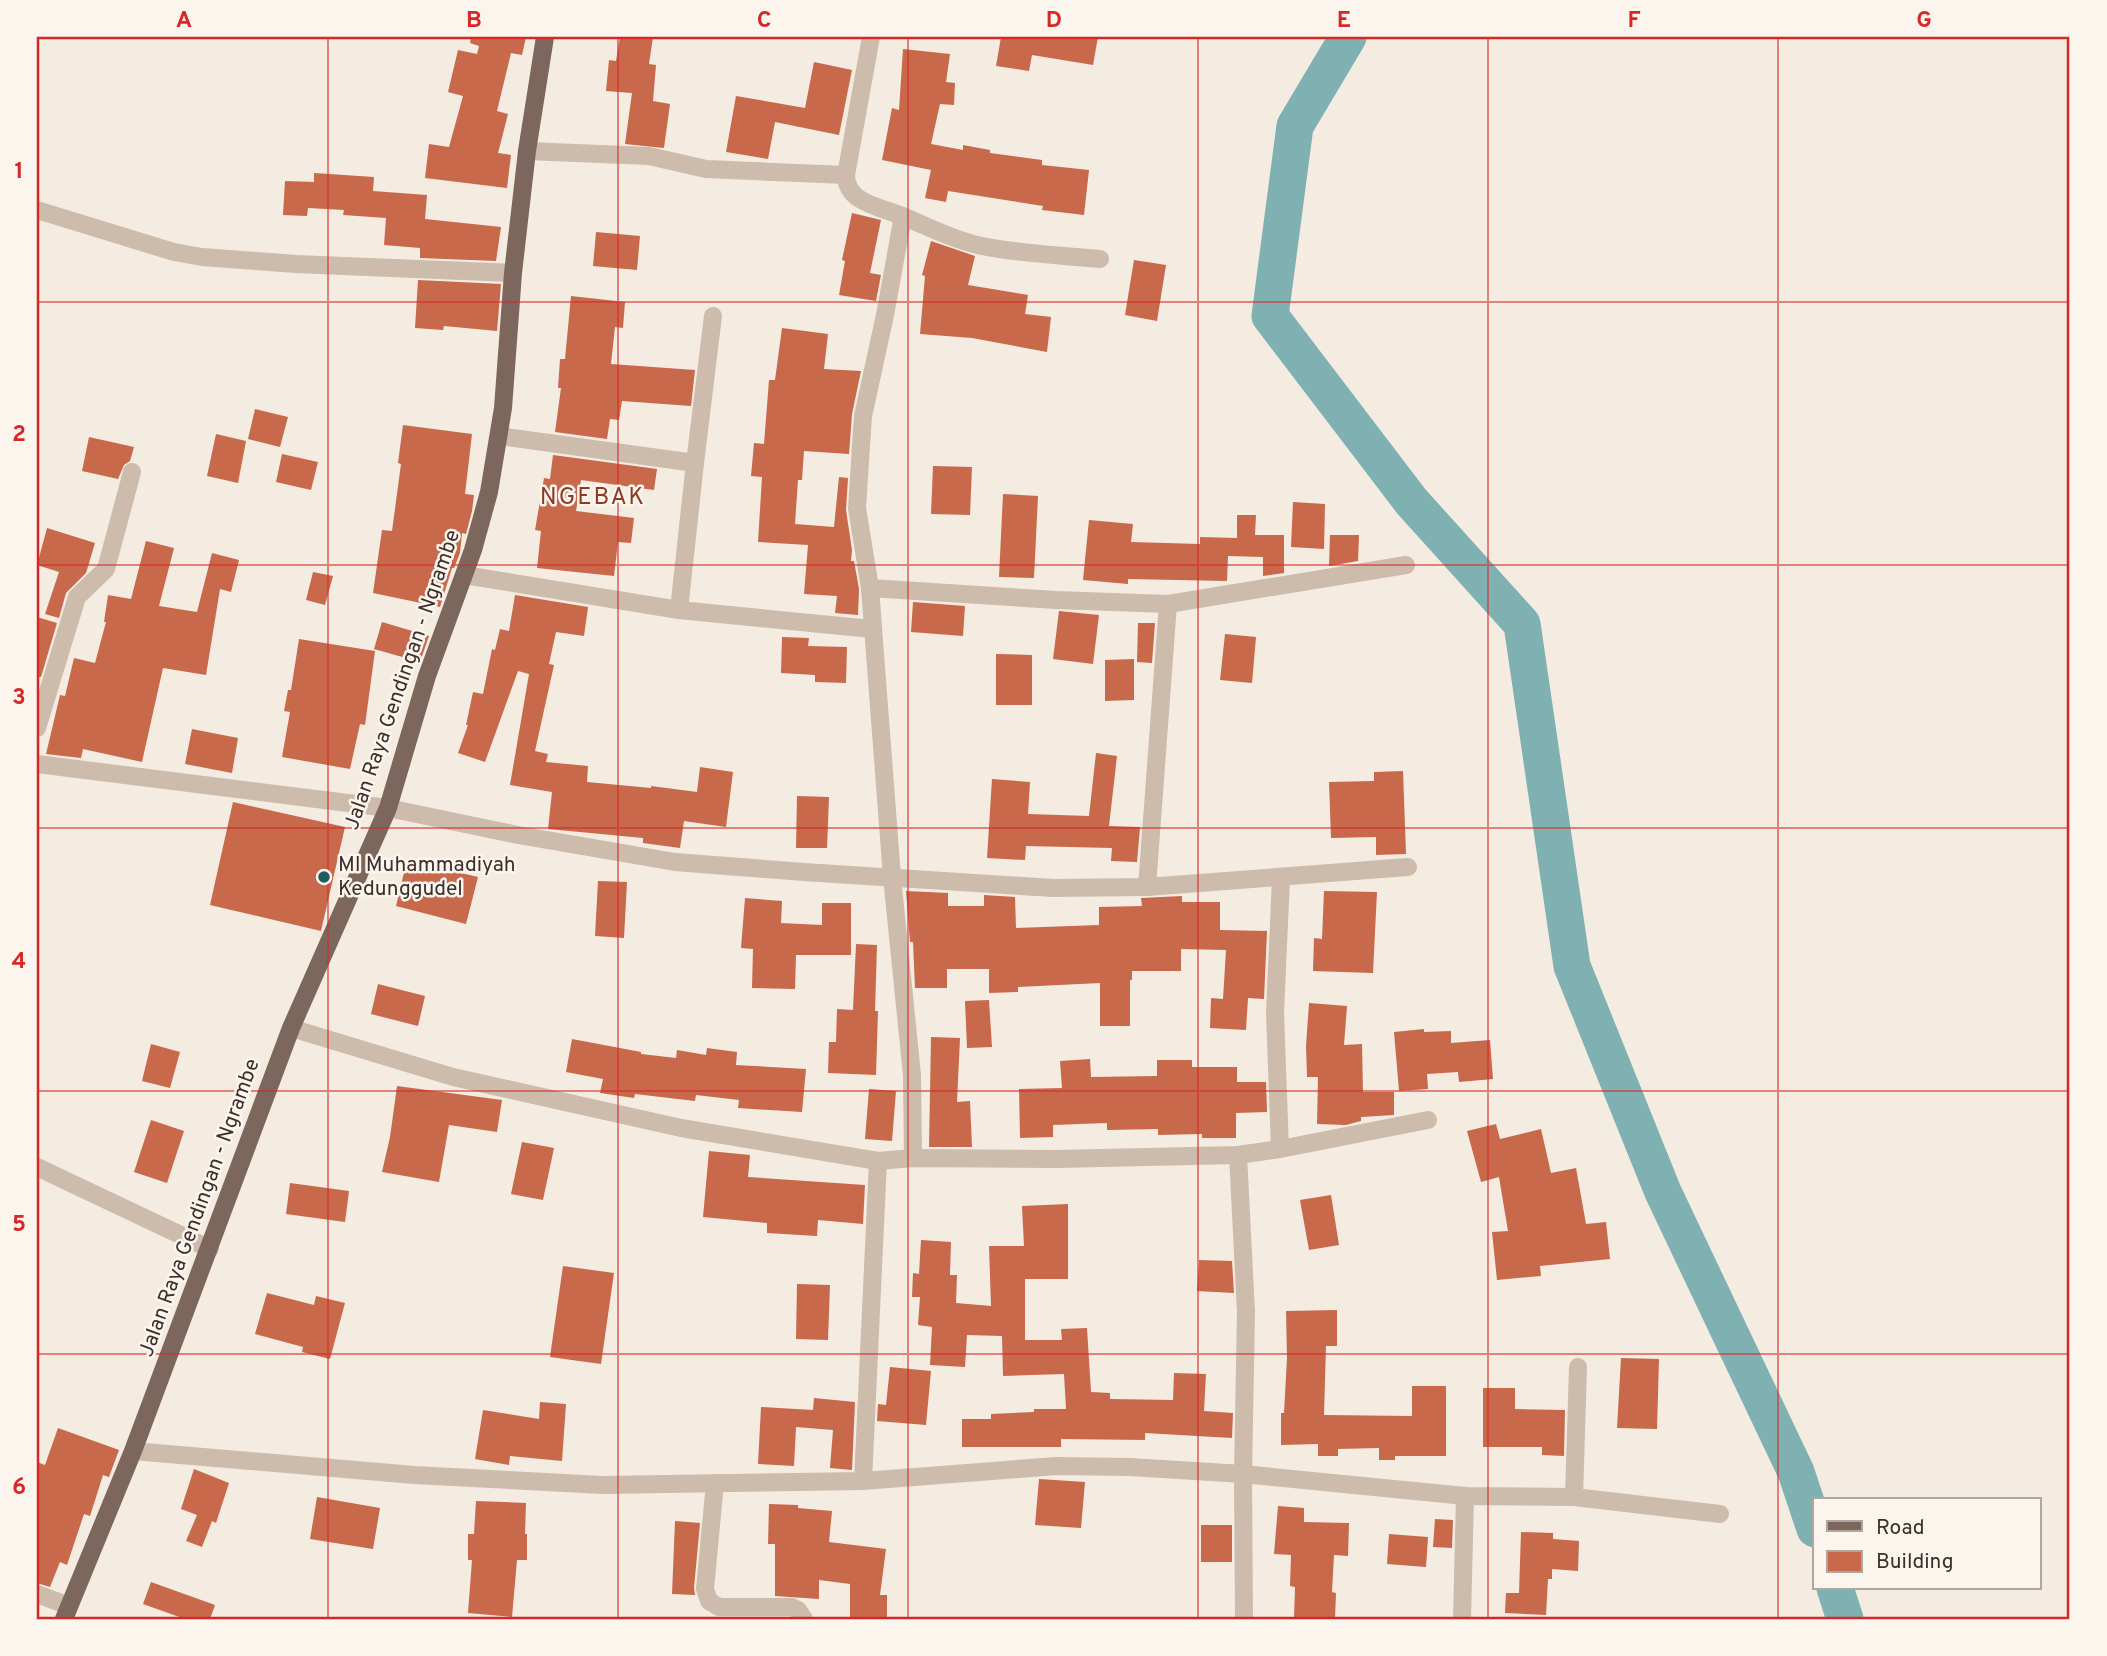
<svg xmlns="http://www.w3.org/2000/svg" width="2107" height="1656" font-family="Overpass,sans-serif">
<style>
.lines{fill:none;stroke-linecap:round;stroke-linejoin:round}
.river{stroke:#7fb0b2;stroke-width:37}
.building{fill:#c8694b}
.minor{stroke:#cdbbac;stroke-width:18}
.major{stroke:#7d675c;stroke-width:18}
.grid{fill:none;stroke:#d62828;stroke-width:2;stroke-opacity:0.55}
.poi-dot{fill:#1f5a5e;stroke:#fbf5ee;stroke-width:2.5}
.labels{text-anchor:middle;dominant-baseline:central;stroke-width:5;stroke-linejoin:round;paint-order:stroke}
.street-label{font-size:21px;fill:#3b302b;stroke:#fbf5ee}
.poi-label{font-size:21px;fill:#3b302b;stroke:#fbf5ee;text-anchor:start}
.quarter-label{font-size:24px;letter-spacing:2px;fill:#8c3b22;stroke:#fbf5ee}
.neatline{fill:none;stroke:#d62828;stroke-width:2.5}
.grid-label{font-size:23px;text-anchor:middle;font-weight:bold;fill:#d62828}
</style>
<rect width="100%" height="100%" fill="#f4ebe1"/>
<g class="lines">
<g class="river">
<path d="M1348,37L1295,126L1270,316L1411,501L1522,624L1572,966L1663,1192L1796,1472L1815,1529"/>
<path d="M1835,1588L1845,1619"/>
</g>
</g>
<g class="building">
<path d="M471,37H526L522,55L511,53L497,111L508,114L498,153L511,155L507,188L425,178L429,144L449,147L463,96L448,92L458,50L477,54L479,46L470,43Z"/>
<path d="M620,37H653L649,64L656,65L653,101L670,104L664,148L625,144L632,93L606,91L609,60L616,61Z"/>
<path d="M1001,37H1098L1093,65L1032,55L1029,71L996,66Z"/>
<path d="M903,49L950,54L946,82L955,83L954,105L940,104L931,144L963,150V145L990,150V153L1042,160V165L1089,170L1084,215L1042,210L1043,206L948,191L946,202L925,198L931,170L882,160L892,108L899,110Z"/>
<path d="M814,62L852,70L839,135L775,122L768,159L726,152L736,96L805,108Z"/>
<path d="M314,173L374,177L373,191L427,195L425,219L501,227L496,261L420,258V248L384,245L386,218L343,215L344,210L308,208L307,216L283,215L285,181L314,182Z"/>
<path d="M852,213L881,220L870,273L881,275L876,301L839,295L845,261L842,260Z"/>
<path d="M596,232L640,236L637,270L593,266Z"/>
<path d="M931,241L975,256L968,285L1028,295L1025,314L1051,317L1047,352L972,338L920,334L925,276L922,275Z"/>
<path d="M1134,260L1166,265L1157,321L1125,315Z"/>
<path d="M418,280L501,284L497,331L444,326L443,330L415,328Z"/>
<path d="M571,296L625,302L623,328L615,327L611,364L695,370L691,406L622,401L619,420L610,419L607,439L555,432L561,388H558L560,359H565Z"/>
<path d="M782,328L828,334L824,369L861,371L852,414L849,454L804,451L802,480H798L795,524L834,527L839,477L848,478L846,510L852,550L851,561H854L859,589L858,615L835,613L837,596L804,594L808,545L758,542L762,477L751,476L754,443L764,444L769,380H775Z"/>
<path d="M255,409L288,417L280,447L248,439Z"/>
<path d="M403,425L472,434L465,494L474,495L472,511L466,534L462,533L460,553L454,568H452L440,607L373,593L382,530L392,531L401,464L398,463Z"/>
<path d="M216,434L246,441L238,483L207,476Z"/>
<path d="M89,437L134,447L130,461L124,465L118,479L82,471Z"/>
<path d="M282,454L318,462L311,490L276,482Z"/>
<path d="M553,455L657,469L654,490L581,480L576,511L634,518L631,543L618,542L614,576L537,568L541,531L535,530L544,478L550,479Z"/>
<path d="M933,466L972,467L970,515L931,514Z"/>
<path d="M1003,494L1038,496L1034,578L999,577Z"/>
<path d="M1293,502L1325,504L1324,549L1291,547Z"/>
<path d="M1237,515H1256L1255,535H1284V573L1263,576V557L1228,556L1227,581L1128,579V584L1083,580L1089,520L1133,524L1131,542L1200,544V537L1237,538Z"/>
<path d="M47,528L95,543L86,573L66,593L59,618L45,614L59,572L37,565Z"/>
<path d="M1330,535H1359L1358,561L1329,566Z"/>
<path d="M146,541L174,548L159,606L197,612L212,553L239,560L231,592L220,589L206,675L163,668L142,762L83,749L81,758L46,754L60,695L65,696L74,658L95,663L106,622H104L108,595L131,599Z"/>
<path d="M313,572L333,576L325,605L306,600Z"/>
<path d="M515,595L588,607L584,636L556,632L549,664L554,665L535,751L548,754L546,762L588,766L587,782L651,788V786L697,792L700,767L733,772L726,827L684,821L680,848L643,843V838L548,829L552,792L510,785L529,674L518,671L485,762L458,753L468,725H466L473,692L483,694L492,649L495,650L500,629L509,631Z"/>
<path d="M913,602L965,606L963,636L911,632Z"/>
<path d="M1059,611L1099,615L1093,664L1053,659Z"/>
<path d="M37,617L57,623L41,677H37Z"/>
<path d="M382,622L429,636L420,662L374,649Z"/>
<path d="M1138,623H1155L1152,663L1137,662Z"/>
<path d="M1225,634L1256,637L1252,683L1220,680Z"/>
<path d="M782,637L809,638L808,646L847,647L846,683L815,682V675L781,673Z"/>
<path d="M299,639L375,651L365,725L360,724L350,769L282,757L290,712L284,711L288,690H291Z"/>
<path d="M996,654L1032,655V705H996Z"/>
<path d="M1134,659V700L1105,701V660Z"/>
<path d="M192,729L238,738L232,773L185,764Z"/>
<path d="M1096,753L1117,756L1109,826L1140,827L1137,862L1111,861L1112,848L1026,846L1025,860L987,858L992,779L1030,782L1028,814L1089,816Z"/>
<path d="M1403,771L1406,854L1376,855V837L1331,838L1329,782L1374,781V772Z"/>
<path d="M797,796L829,797L827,848H796Z"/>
<path d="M233,802L345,827L321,931L210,905Z"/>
<path d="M407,860L478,877L466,924L396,906Z"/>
<path d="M598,881L627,882L624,938L595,936Z"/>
<path d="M906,891L948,893V906H984V895L1015,897L1016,928L1099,925V907L1142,906L1141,898L1182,896V902H1220V930L1267,931L1264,999L1248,998L1246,1030L1210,1028L1211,998L1223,999L1226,950L1181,949V971H1132V980H1130V1026H1100V983L1018,987V992L989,993V969H947V988H915L913,942H910Z"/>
<path d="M1324,891L1377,892L1373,973L1313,971L1314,938L1322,939Z"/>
<path d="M745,898L782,901L781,923L822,925V903H851V955H796L795,989L752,988L753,949L741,948Z"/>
<path d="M856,944L877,945L875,1011H878L876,1075L828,1073L829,1042H836L837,1009L853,1010Z"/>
<path d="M378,984L425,996L418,1026L371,1014Z"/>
<path d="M989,1000L992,1047L967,1048L965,1001Z"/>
<path d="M1309,1003L1347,1006L1344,1045L1362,1044L1363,1092H1394V1115L1361,1117V1121L1346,1125L1317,1124L1318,1077H1307L1306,1046Z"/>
<path d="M1424,1029V1032L1451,1031V1043L1490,1040L1493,1079L1459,1082L1458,1072L1427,1074L1428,1089L1399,1091L1394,1032Z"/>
<path d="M931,1037L960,1038L957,1102L970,1101L972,1147H929Z"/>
<path d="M572,1039L641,1052V1054L676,1058L677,1050L706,1055L707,1048L737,1052L736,1065L806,1069L802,1112L738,1108L739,1100L696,1095L695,1101L635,1094L634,1098L600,1093L603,1079L566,1072Z"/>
<path d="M151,1044L180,1052L170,1088L142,1081Z"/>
<path d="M1090,1059L1091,1077L1157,1076V1060H1192V1067H1237V1082H1266L1267,1112L1236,1113V1138H1202V1134L1158,1135V1129L1107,1130V1123L1053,1125V1137L1020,1138L1019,1089L1062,1088L1060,1061Z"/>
<path d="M397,1086L502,1100L497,1132L449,1125L439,1182L382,1172L390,1137Z"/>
<path d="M869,1089L896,1091L892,1141L865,1139Z"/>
<path d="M151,1120L184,1131L167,1183L134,1172Z"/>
<path d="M1496,1124L1500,1139L1541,1129L1551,1173L1576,1168L1586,1224L1606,1222L1610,1259L1540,1266L1541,1276L1497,1280L1492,1232L1508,1231L1499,1177L1481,1182L1467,1131Z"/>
<path d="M522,1142L554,1148L543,1200L511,1194Z"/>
<path d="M709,1151L750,1155L748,1177L865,1185L863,1224L818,1220L817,1236L767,1233V1223L703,1217Z"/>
<path d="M290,1183L349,1191L345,1222L286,1214Z"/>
<path d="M1331,1195L1339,1245L1309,1250L1300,1200Z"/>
<path d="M1068,1204V1279H1025V1340H1062L1061,1329L1087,1328L1091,1392L1110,1393V1399L1173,1400L1174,1373L1206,1374L1204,1411L1233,1413L1232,1438L1145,1433V1440L1061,1439V1447H962V1419H991V1414L1034,1412V1409H1066L1064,1374L1003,1376L1002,1336L967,1335L965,1367L930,1365L932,1327L918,1325L920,1297H912L913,1273L919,1274L921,1240L951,1242L950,1275H957L956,1303L991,1306L989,1246H1024L1022,1206Z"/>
<path d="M1199,1260L1232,1261L1234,1293L1197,1291Z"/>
<path d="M563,1266L614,1273L601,1364L550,1357Z"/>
<path d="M797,1284L830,1285L828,1340L796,1339Z"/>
<path d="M267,1293L314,1305L316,1296L345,1303L330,1359L302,1352L303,1347L255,1334Z"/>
<path d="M1337,1310V1346H1326L1324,1415L1412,1416V1386H1446V1456H1395V1460H1379V1448L1338,1449V1456H1318V1444L1281,1445V1413H1284L1287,1358L1286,1311Z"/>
<path d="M1621,1358L1659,1359L1657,1429L1617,1428Z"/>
<path d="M890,1367L931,1371L926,1425L877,1421L878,1404L886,1405Z"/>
<path d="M1483,1388H1515V1409L1565,1410L1564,1456L1542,1455V1447H1483Z"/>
<path d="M814,1398L855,1402L852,1470L830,1468L833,1430L796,1427L794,1466L758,1464L761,1407L813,1410Z"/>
<path d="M540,1402L566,1404L562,1461L510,1456L509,1465L475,1459L483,1410L539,1419Z"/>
<path d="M58,1428L119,1450L109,1477L103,1475L90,1516L84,1514L67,1565L60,1562L50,1587L37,1583V1462L45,1465Z"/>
<path d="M194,1469L229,1483L216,1523L212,1521L202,1547L186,1541L197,1515L181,1509Z"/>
<path d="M1039,1479L1085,1482L1081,1528L1035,1525Z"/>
<path d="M317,1497L380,1508L373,1549L310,1539Z"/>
<path d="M476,1501L526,1503L525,1534H527V1560H517L512,1617L468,1613L472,1560H468V1534H474Z"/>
<path d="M769,1504L798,1505V1508L832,1511L829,1542L886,1549L880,1595H887V1619H850V1584L819,1580V1599L775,1596V1544H768Z"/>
<path d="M1278,1506L1304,1508V1522L1349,1523L1348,1556L1334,1555L1332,1592L1336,1593L1335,1619H1294L1295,1587L1290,1586L1291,1555L1274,1554Z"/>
<path d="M1435,1519L1453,1520L1452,1548L1433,1547Z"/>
<path d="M675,1521L700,1523L694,1588L695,1595L672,1594Z"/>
<rect x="1201" y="1525" width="31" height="37"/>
<path d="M1521,1532L1553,1533V1539L1579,1541L1578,1571L1552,1569V1579H1548L1546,1615L1505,1613L1506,1593H1519Z"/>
<path d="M1389,1534L1428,1537L1426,1567L1387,1564Z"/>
<path d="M151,1582L215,1605L210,1619H185L143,1604Z"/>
</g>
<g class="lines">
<g class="minor">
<path d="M871,37L846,175C846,203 881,207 902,216C929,227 954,240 982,246C1021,254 1061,255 1100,259"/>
<path d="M527,151L649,156L706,169L846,175"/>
<path d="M37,210L174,252L202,257L296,264L513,273"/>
<path d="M903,216L885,315L863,416L857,508L870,588L892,877L912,1075L913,1158"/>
<path d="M499,436L695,463L713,316"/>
<path d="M695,463L679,610L872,629"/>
<path d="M464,575L679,610"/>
<path d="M870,588L1056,600L1168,604L1406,565"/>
<path d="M37,728L77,597L106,569L132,472"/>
<path d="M37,764L388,808L518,835L675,862L804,872L1053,888L1147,887L1408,867"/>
<path d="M1147,887L1168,604"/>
<path d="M291,1028L453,1077L681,1128L878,1161L913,1158L1056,1159L1238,1155L1280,1149L1428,1120"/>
<path d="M1280,1149L1275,1013L1281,878"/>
<path d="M1238,1155L1246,1312L1243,1474L1244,1619"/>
<path d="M37,1167L210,1249"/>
<path d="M133,1451L414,1475L602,1485L863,1481L1056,1466L1130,1467L1243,1474L1465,1496L1574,1497L1720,1514"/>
<path d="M863,1481L878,1161"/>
<path d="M715,1483L705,1589L709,1601L719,1607H792L798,1610L804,1619"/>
<path d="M1574,1497L1578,1367"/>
<path d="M37,1594L69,1606"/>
<path d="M1462,1619L1465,1496"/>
</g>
<path class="major" d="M64,1619L133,1451L291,1028L388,808L427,676L473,550L489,492L503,408L513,273L527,151L545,37"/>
</g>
<path class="grid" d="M328,37V1619M618,37V1619M908,37V1619M1198,37V1619M1488,37V1619M1778,37V1619M37,302H2070M37,565H2070M37,828H2070M37,1091H2070M37,1354H2070"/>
<circle class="poi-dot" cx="324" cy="877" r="7"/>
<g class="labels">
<g class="street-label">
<text transform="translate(403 680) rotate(-71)">Jalan Raya Gendingan - Ngrambe</text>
<text transform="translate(200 1208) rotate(-70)">Jalan Raya Gendingan - Ngrambe</text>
</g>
<g class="poi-label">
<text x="338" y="865">MI Muhammadiyah<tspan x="338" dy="24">Kedunggudel</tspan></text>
</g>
<g class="quarter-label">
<text x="593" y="498">NGEBAK</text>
</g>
</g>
<rect width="2107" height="1656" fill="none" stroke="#fbf5ee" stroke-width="77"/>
<rect x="1813" y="1498" width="228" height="91" fill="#fbf5ee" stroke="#aea6a0" stroke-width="2"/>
<rect x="1827" y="1521" width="35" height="10" fill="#7d675c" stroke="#aea6a0" stroke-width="2"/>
<text x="1876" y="1534" font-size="21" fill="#3b302b">Road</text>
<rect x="1827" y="1551" width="35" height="21" fill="#c8694b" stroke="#aea6a0" stroke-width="2"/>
<text x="1876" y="1568" font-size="21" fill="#3b302b">Building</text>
<rect x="38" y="38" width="2030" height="1580" class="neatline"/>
<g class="grid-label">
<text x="184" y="27">A</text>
<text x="474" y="27">B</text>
<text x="764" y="27">C</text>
<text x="1054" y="27">D</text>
<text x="1344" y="27">E</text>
<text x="1634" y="27">F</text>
<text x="1924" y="27">G</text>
<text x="19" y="178">1</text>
<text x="19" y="441">2</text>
<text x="19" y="704">3</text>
<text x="19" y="968">4</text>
<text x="19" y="1231">5</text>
<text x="19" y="1494">6</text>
</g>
</svg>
